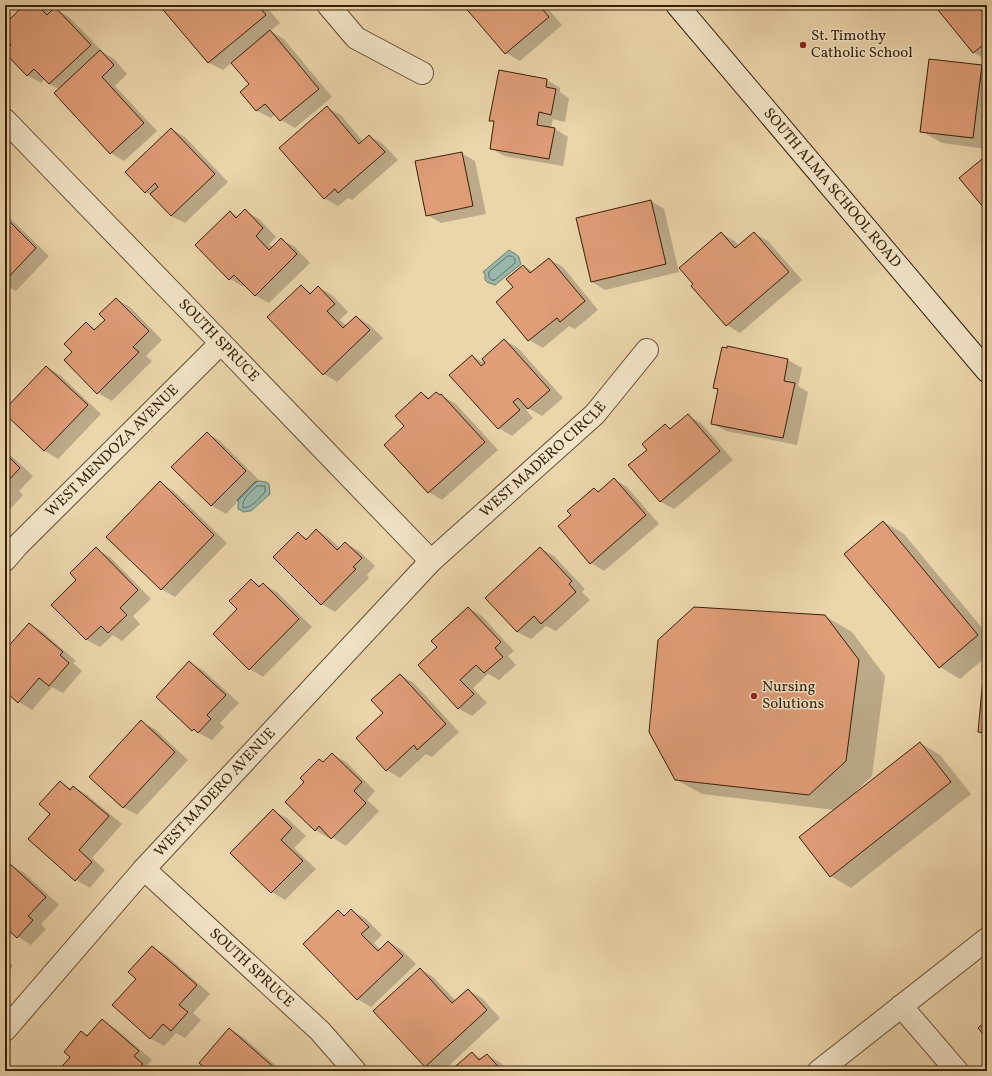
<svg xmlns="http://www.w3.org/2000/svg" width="992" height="1076" font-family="Vollkorn,serif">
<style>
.water{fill:#98b8ad;stroke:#717c6b}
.shadow{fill:#0003}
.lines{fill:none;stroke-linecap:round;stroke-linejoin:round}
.shore{stroke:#686c5a;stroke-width:1}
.building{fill:#df9d78;stroke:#372107}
.minor-casing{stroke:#644e30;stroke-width:24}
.tertiary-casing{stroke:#644e30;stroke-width:24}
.secondary-casing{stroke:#372107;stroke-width:24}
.minor{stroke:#f2e4c8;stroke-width:22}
.tertiary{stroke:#f2e4c8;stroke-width:22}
.secondary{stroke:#f2e4c8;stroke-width:22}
.poi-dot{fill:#8f2418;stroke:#f2e4c8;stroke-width:1.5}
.labels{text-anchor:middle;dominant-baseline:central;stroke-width:3;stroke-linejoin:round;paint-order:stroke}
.poi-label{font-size:15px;fill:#372107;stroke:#f2e4c8;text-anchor:start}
.street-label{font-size:15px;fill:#372107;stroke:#f2e4c8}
</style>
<rect width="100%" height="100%" fill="#ebd5ab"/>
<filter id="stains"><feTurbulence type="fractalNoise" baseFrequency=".005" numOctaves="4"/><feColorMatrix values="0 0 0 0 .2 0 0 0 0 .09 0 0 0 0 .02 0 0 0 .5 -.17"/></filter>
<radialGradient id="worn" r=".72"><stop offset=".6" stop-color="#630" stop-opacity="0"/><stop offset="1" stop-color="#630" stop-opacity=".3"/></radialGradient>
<g class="water">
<path d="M509,250C514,254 520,254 520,262L521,264L495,285L487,282L485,280V274L483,272Z"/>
<path d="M259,481L266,482L269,484L270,494L251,511H249L244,512L238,509V504L239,502L237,500L255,482Z"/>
</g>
<g class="shadow">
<path d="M26,5H40L45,8L51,14L55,9L69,17L104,53L114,59L127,74L115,86L157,131L124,161L111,153L59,89L49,84L45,79L41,83L27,75L12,45L5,37V25Z"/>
<path d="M160,5H265L280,23L270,31L284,39L332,97L295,128L281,120L276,114L271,118L257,111L241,92L250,85L232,62L223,70L209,63Z"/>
<path d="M410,5H426L420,11Z"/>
<path d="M464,5H545L562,25L520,61L506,53Z"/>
<path d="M936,5H987V60L973,52Z"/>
<path d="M930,60L982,66L987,69V149L942,143L921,131Z"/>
<path d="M547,80L560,88V92L569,98L565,122L553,119L551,128L555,129L568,137L563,166L504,156L491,148L495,123L491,120Z"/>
<path d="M327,108L341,115L363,142L370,136L383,144L398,160L352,200L348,198L338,206L324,198Z"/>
<path d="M171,129L185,137L228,182L185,223L171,216L153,196L145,192Z"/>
<path d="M461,153L475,161L486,214L441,223L427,215Z"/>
<path d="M651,201L664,209L679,272L605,290L592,282Z"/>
<path d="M245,211L259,219L276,237L269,244L273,248L281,239L295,247L310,263L269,303L256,296L245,285L244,287L230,279L196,245L230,212L239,217Z"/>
<path d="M5,215L10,218L49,256L16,291L5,285Z"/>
<path d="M721,233L735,241L739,246L754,233L768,241L802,280L740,333L727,325Z"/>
<path d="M549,259L563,267L598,310L575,329L569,326L543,348L529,340L514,288L523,266L534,272Z"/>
<path d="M301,286L312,293L318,287L332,295L348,312L340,320L347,326L357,317L370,325L383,338L337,382L324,374Z"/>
<path d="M116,299L130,307L162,340L146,356L152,361L112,401L98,393L65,360L74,352L86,323L97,330L106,320Z"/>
<path d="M504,340L518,348L563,398L542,416L528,408L526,410L533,418L512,436L498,428L472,356L488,365Z"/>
<path d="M728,348L788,360L802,368L798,386L808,392L797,445L726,431L712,423L719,390L714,388Z"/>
<path d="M47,367L60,375L101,414L58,459L45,451L5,413V410Z"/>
<path d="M421,393L430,398L436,393L455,403L498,450L442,500L429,492L406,426Z"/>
<path d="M688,416L701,423L733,460L674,509L661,502L630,466L648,450L666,425L672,429Z"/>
<path d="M207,433L220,441L259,480L226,514L212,506L173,467Z"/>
<path d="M5,450L33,476L19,491L23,495L5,515Z"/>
<path d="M614,479L627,487L659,524L604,571L591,563L573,515L595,489L600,492Z"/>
<path d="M160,483L174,491L227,543L175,597L161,589Z"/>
<path d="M884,522L904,534L987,634V656L960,679L940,667Z"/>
<path d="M316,530L329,538L340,548L345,543L359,551L375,566L367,575L369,578L335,612L322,604L298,533L308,539Z"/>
<path d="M540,548L554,556L585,589L582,592L590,600L556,631L546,626L531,639L517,632Z"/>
<path d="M96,549L110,557L151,599L133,616L140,624L122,641L113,635L100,647L87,640L53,605L78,580Z"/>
<path d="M251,580L261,586L263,584L277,592L312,627L263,677L250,669L238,609Z"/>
<path d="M468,608L482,616L514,651L508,656L516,665L499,680L488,674L473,688L487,703L472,716L458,708L438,648Z"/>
<path d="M825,616L852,632L885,676L872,776L854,793L855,794L920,743L940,755L971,794L851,888L831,876L835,810L702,794L675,779Z"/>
<path d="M29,624L43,632L76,661L73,663L82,671L63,693L52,687L32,710L19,702L5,690V652Z"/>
<path d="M987,658V737L979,732Z"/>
<path d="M189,662L203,670L239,703L220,723L224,727L212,740L193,730Z"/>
<path d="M400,675L414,683L459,732L432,757L426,754L400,778L387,770L385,713Z"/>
<path d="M141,722L155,729L188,760L137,815L123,807Z"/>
<path d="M5,744L11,749L5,755Z"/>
<path d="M333,755L346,762L375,791L367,800L379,811L346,846L330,836L329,838L315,830L305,782L320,760L325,763Z"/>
<path d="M60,782L72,789L74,787L87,795L122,824L92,858L105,870L90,888L76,880Z"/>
<path d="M273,811L287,818L306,836L294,848L316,869L285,900L272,892L231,853Z"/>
<path d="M9,864L23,872L59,905L41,924L46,929L31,945L18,937L5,925V869Z"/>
<path d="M351,910L365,918L382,935L374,943L381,950L389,942L402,950L416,964L371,1007L357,999L338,911L345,915Z"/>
<path d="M152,947L166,955L210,994L193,1013L201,1020L185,1038L176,1033L164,1046L150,1038L137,979Z"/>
<path d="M5,959L13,966L5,975Z"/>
<path d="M420,969L433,977L456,1001L468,990L482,998L500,1018L443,1071H434L426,1066Z"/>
<path d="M102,1021L116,1029L152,1060L147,1065L155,1071H59L71,1057L81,1033L88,1037Z"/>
<path d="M230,1029L243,1037L282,1071H200Z"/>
<path d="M472,1053L482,1059L487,1055L501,1063L508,1071H451Z"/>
</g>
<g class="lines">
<g class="shore">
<path d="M508,256C513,255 516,259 515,263L495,280C489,281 488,277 489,272Z"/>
<path d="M257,486H265V492C258,499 253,507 243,508C241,499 251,492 257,486Z"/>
</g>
</g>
<g class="building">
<path d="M24,5H37L47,15L55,7L91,45L49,84L34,69L27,76L5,53V50L11,45L5,39V24Z"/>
<path d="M159,5H258L266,15L208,63Z"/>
<path d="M463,5H539L549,17L505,54Z"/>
<path d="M934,5H987V42L973,53Z"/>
<path d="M270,30L319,89L280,121L265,104L256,111L240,92L249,84L231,63Z"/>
<path d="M100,50L114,65L102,77L144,123L110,154L54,93Z"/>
<path d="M929,59L982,65L973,138L920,132Z"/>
<path d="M499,70L547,79L546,87L556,89L551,115L539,112L537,125L555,128L549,159L490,149L494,121H489Z"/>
<path d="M327,106L359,144L369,135L385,152L338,193L335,189L324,199L279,148Z"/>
<path d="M171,128L215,174L171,216L150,194L158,187L155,183L145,193L125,172Z"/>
<path d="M462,152L473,206L426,216L415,161Z"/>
<path d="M987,155V206L984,208L959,178Z"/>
<path d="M651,200L666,264L591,282L576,218Z"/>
<path d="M245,209L263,228L256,236L269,250L281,238L297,254L255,296L234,275L229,280L195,245L230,211L236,218Z"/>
<path d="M5,217L36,248L5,281Z"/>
<path d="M721,232L735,248L754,232L789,272L726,326L691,286L693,284L679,268Z"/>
<path d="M549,258L585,301L560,322L557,318L528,341L496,302L513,287L506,279L523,265L530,273Z"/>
<path d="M301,285L310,294L318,286L335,304L327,311L343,328L356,316L370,330L323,375L267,317Z"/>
<path d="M116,298L149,331L133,347L139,352L97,394L64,360L72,352L64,344L86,322L94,330L105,320L99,314Z"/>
<path d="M504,339L550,390L528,409L518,398L513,402L520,410L498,429L449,375L472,355L481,366L485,363L482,359Z"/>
<path d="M727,346L788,359L784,381L795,383L783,438L711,424L718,389L713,388L722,347L727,348Z"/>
<path d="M46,366L88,405L44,451L5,414V409Z"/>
<path d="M421,392L428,399L436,392L440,395L441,394L485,442L428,493L384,445L404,426L395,416Z"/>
<path d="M688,414L720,451L660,502L628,465L647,450L642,444L665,424L670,429Z"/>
<path d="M207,432L246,471L211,506L171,467Z"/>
<path d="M5,453L20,468L6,483L10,487L5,493Z"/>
<path d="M614,478L646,515L590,564L558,526L571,515L567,511L594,488L598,492Z"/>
<path d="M160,481L214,535L161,590L106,537Z"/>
<path d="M883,521L978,635L939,668L844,554Z"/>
<path d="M316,529L337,550L345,542L362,558L353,567L356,569L321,605L273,557L298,532L306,540Z"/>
<path d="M96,547L138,590L120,608L127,615L108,633L101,626L86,640L51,605L76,580L70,573Z"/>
<path d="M540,547L572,581L569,584L576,592L541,624L534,616L517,632L485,598Z"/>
<path d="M251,579L259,587L263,583L299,619L249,670L213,634L237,609L229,601Z"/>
<path d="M468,607L501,642L495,648L503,657L484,673L476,665L460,680L474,694L458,709L418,665L437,647L431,641Z"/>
<path d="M694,607L825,615L859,660L846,761L809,795L675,780L649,732L658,640Z"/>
<path d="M29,623L63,652L60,655L69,663L49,686L39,678L18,703L5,691V650Z"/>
<path d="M985,657H987V733L978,732Z"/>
<path d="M189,661L226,695L207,715L211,719L198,733L194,729L192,731L156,697Z"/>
<path d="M400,674L446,724L417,750L414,745L386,771L356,738L383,713L371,700Z"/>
<path d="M141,720L175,752L123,808L89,777Z"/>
<path d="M920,742L951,782L830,877L799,837Z"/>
<path d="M332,753L362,782L354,791L366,803L331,839L319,826L315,831L285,802L304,782L300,778L319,759L323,762Z"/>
<path d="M60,781L70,790L73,786L109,816L79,850L92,862L75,881L28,839L50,814L39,804Z"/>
<path d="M273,809L292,828L281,840L303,861L271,893L230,853Z"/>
<path d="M9,863L46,897L28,916L33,920L17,938L5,927V868Z"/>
<path d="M351,909L369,927L361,934L378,951L388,941L403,956L357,1000L303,944L338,910L344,916Z"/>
<path d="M152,946L197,985L179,1005L188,1012L171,1031L163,1024L150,1039L112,1005L136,979L128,972Z"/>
<path d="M420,968L452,1003L468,989L487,1010L425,1067L373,1011Z"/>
<path d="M102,1019L139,1051L134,1056L143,1064L136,1071H58L70,1057L64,1052L81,1031L87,1036Z"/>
<path d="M987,1020V1039L978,1028Z"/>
<path d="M229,1028L278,1071H199L203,1066L199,1063Z"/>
<path d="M472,1052L479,1060L487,1054L502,1071H450Z"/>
</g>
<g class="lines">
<g class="minor-casing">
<g id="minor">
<path d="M328,5L356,38L422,73"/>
<path id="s1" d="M5,120L221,343L431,561"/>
<path id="s2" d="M5,560L18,545L221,343"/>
<path id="s3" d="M144,869L320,1031L355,1071"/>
<path d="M901,1006L957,1071"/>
<path id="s4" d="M5,1030L144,869L431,561L595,414L647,350"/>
</g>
</g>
<g class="tertiary-casing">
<path id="tertiary" d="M819,1071L987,939"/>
</g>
<g class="secondary-casing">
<g id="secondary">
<path id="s5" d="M677,5L987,371"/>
</g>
</g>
<use href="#minor" class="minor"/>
<use href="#tertiary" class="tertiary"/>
<use href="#secondary" class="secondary"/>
</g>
<g class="poi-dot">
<circle cx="803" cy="45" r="4"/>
<circle cx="754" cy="696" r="4"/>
</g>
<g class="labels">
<g class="poi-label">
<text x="811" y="36">St. Timothy<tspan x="811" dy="17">Catholic School</tspan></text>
<text x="762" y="687">Nursing<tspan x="762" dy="17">Solutions</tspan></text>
</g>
<g class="street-label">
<text stroke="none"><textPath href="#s5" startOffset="240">SOUTH ALMA SCHOOL ROAD</textPath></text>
<text stroke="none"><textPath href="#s1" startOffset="307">SOUTH SPRUCE</textPath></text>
<text stroke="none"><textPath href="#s2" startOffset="153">WEST MENDOZA AVENUE</textPath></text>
<text stroke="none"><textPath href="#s4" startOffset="785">WEST MADERO CIRCLE</textPath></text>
<text stroke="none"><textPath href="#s4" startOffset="317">WEST MADERO AVENUE</textPath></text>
<text stroke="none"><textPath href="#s3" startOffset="146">SOUTH SPRUCE</textPath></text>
</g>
</g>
<rect width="992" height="1076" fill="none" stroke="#ebd5ab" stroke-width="20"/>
<rect x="6" y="6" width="980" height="1064" fill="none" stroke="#372107" stroke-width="2"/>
<rect x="10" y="10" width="972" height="1056" fill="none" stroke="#372107"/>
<rect width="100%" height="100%" filter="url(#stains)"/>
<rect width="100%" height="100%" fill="url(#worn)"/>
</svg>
